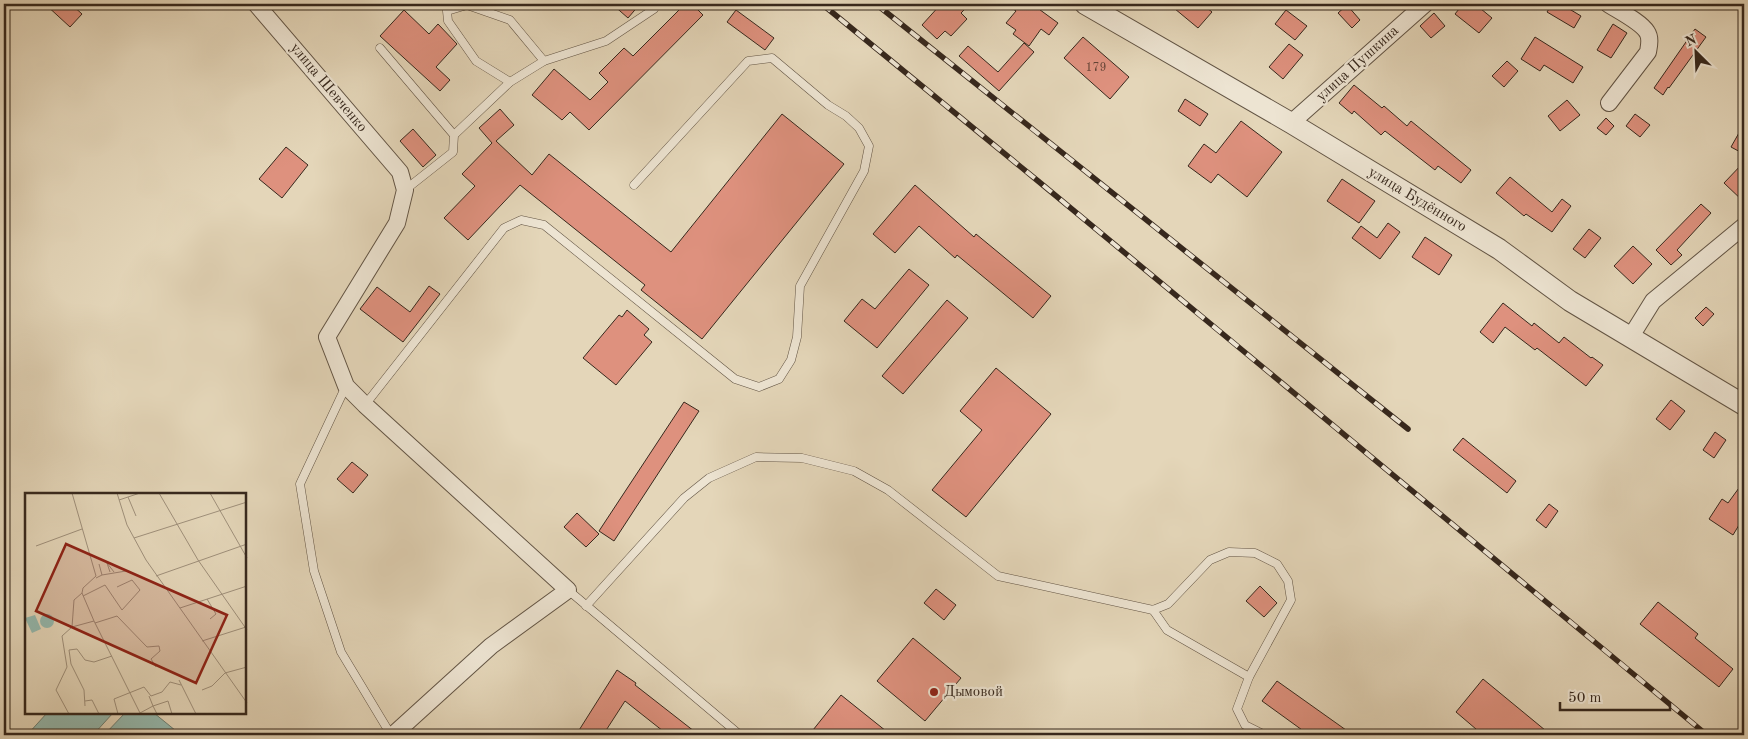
<svg xmlns="http://www.w3.org/2000/svg" width="1748" height="739" font-family="'Old Standard TT',serif">
<style>
.water{fill:#95b9ae;stroke:#6f7f74}
.building{fill:#de917e;stroke:#37281d}
.lines{fill:none;stroke-linecap:round;stroke-linejoin:round}
.service-casing{stroke:#625444;stroke-width:9}
.minor-casing{stroke:#625444;stroke-width:18}
.tertiary-casing{stroke:#625444;stroke-width:22}
.service{stroke:#ede4d2;stroke-width:8}
.minor{stroke:#ede4d2;stroke-width:16}
.tertiary{stroke:#ede4d2;stroke-width:20}
.rail-casing{stroke:#37281d;stroke-width:5.5}
.rail{stroke:#ede4d2;stroke-width:4;stroke-dasharray:11;stroke-linecap:butt}
.poi-dot{fill:#8f2418;stroke:#ede4d2;stroke-width:2}
.labels{text-anchor:middle;dominant-baseline:central;stroke-width:4.5;stroke-linejoin:round;paint-order:stroke}
.number-label{font-size:12px;fill:#614235}
.street-label{font-size:15px;fill:#37281d;stroke:#ede4d2}
.poi-label{font-size:15px;fill:#37281d;stroke:#ede4d2;text-anchor:start}
.inset-road{fill:none;stroke:#9f907b;stroke-width:1}
.view{fill:#8f2418;fill-opacity:0.15;stroke:#8f2418;stroke-width:2.5}
.inset-edge{fill:none;stroke:#37281d;stroke-width:2.5}
</style>
<rect width="100%" height="100%" fill="#e4d6b9"/>
<filter id="stains"><feTurbulence type="fractalNoise" baseFrequency=".004" numOctaves="4"/><feColorMatrix values="0 0 0 0 .2 0 0 0 0 .09 0 0 0 0 .02 0 0 0 .5 -.17"/></filter>
<radialGradient id="worn" r=".72"><stop offset=".6" stop-color="#630" stop-opacity="0"/><stop offset="1" stop-color="#630" stop-opacity=".3"/></radialGradient>
<g class="water">
<path d="M47,713H113L93,735H27Z"/>
<path d="M125,713H154L181,735H104Z"/>
</g>
<g class="building">
<path d="M45,4H71L82,14L70,27Z"/>
<path d="M612,4H640L628,18Z"/>
<path d="M685,4H692L703,15L589,130L570,112L562,120L532,95L554,69L590,100L608,82L599,73L624,48L633,56Z"/>
<path d="M941,4H970L961,13L967,19L951,36L945,31L937,39L922,25Z"/>
<path d="M1006,4H1032L1058,23L1049,35L1041,29L1029,46L1013,34L1016,30L1006,23L1016,11Z"/>
<path d="M1169,4H1206V7L1212,12L1198,28Z"/>
<path d="M1463,4H1475L1492,18L1479,33L1455,14Z"/>
<path d="M1552,4H1561L1581,16L1574,28L1547,12Z"/>
<path d="M1347,5L1360,20L1352,28L1338,13Z"/>
<path d="M404,10L429,34L438,24L457,44L436,67L450,80L440,91L380,36Z"/>
<path d="M736,10L774,38L765,50L727,22Z"/>
<path d="M1286,10L1307,26L1295,40L1275,24Z"/>
<path d="M1434,13L1445,26L1431,38L1420,26Z"/>
<path d="M1613,24L1627,33L1611,58L1597,50Z"/>
<path d="M1695,29L1706,37L1669,88L1668,87L1663,95L1654,88Z"/>
<path d="M1083,37L1129,77L1110,99L1064,58Z"/>
<path d="M1535,37L1583,67L1573,83L1544,65L1540,71L1521,59Z"/>
<path d="M1024,43L1034,52L999,91L959,56L968,46L998,72Z"/>
<path d="M1289,44L1303,55L1283,79L1269,67Z"/>
<path d="M1507,61L1518,71L1504,87L1492,76Z"/>
<path d="M1354,85L1382,108L1384,106L1407,126L1411,121L1471,170L1461,183L1438,166L1435,170L1385,131L1381,135L1354,111L1352,114L1339,103Z"/>
<path d="M1185,99L1208,114L1200,126L1178,111Z"/>
<path d="M1567,100L1580,115L1560,131L1548,116Z"/>
<path d="M500,109L514,125L496,141L532,175L549,154L671,252L782,114L844,164L702,339L641,290L645,285L520,185L468,240L444,218L475,186L462,174L492,143L479,128Z"/>
<path d="M1635,114L1650,125L1640,137L1626,126Z"/>
<path d="M1606,118L1614,126L1606,135L1597,128Z"/>
<path d="M1241,121L1282,152L1247,197L1218,174L1211,183L1188,166L1204,144L1216,153Z"/>
<path d="M1744,124V154L1731,147Z"/>
<path d="M413,129L436,155L423,167L400,141Z"/>
<path d="M286,147L308,165L282,198L259,179Z"/>
<path d="M1744,162V202L1724,183Z"/>
<path d="M1510,177L1552,212L1562,199L1571,206L1552,232L1526,214L1524,216L1496,193Z"/>
<path d="M1342,179L1375,201L1359,223L1327,201Z"/>
<path d="M915,185L974,237L976,234L1051,296L1033,318L957,255L955,258L919,226L895,253L873,234Z"/>
<path d="M1701,204L1711,213L1677,250L1682,255L1671,265L1656,250Z"/>
<path d="M1388,223L1400,232L1380,259L1352,238L1361,226L1377,238Z"/>
<path d="M1589,229L1601,238L1585,258L1573,249Z"/>
<path d="M1425,237L1452,255L1439,275L1412,257Z"/>
<path d="M1633,246L1652,264L1633,284L1614,266Z"/>
<path d="M909,269L929,285L877,348L844,321L862,299L875,309Z"/>
<path d="M429,286L440,294L403,342L360,309L377,287L410,312Z"/>
<path d="M947,300L968,318L903,394L882,376Z"/>
<path d="M1503,303L1532,326L1534,323L1559,343L1564,337L1591,358L1592,357L1603,365L1586,386L1537,348L1535,350L1505,327L1493,343L1480,332Z"/>
<path d="M1706,307L1714,314L1703,326L1695,318Z"/>
<path d="M627,310L649,329L644,335L652,342L616,385L583,358L619,315L622,317Z"/>
<path d="M996,368L1051,414L966,517L932,490L982,430L960,411Z"/>
<path d="M1671,400L1685,411L1670,430L1656,419Z"/>
<path d="M684,402L699,411L614,541L599,531Z"/>
<path d="M1715,432L1726,440L1714,458L1703,450Z"/>
<path d="M1463,438L1516,481L1507,493L1453,450Z"/>
<path d="M352,462L368,475L353,493L337,479Z"/>
<path d="M1744,481V528L1739,525L1733,535L1709,519L1722,499L1728,503Z"/>
<path d="M1549,504L1558,511L1546,528L1536,520Z"/>
<path d="M577,513L599,534L586,547L564,527Z"/>
<path d="M1260,586L1277,603L1264,617L1246,601Z"/>
<path d="M936,589L956,605L944,620L924,603Z"/>
<path d="M1658,602L1698,634L1695,638L1733,669L1719,687L1640,624Z"/>
<path d="M913,638L961,678L925,721L877,681Z"/>
<path d="M617,670L636,683L635,685L699,735H668L625,701L603,735H576Z"/>
<path d="M1483,679L1551,735H1483L1456,712Z"/>
<path d="M1277,681L1353,735H1309L1262,701Z"/>
<path d="M841,695L891,735H809Z"/>
</g>
<g class="lines">
<g class="service-casing">
<g id="service">
<path d="M380,48L454,135L453,152L405,190"/>
<path d="M510,82L476,61L448,21L447,11L467,5L510,20L544,61"/>
<path d="M454,135L510,82L544,61L606,41L654,9"/>
<path d="M346,386L300,484L314,571L341,652L391,735"/>
<path d="M365,405L504,228L521,220L544,225L735,379L759,387L779,379L791,360L797,337L800,286L864,171L869,146L859,128L846,116L828,105L772,58L748,61L634,185"/>
<path d="M568,590L740,735"/>
<path d="M586,606L684,498L709,478L756,457L802,458L854,471L888,490L998,576L1153,610L1168,604L1210,560L1229,552L1255,553L1277,564L1288,581L1291,600L1249,677L1237,709L1245,725L1265,735"/>
<path d="M1153,610L1167,630L1249,677"/>
</g>
</g>
<g class="minor-casing">
<g id="minor">
<path d="M256,4L400,172L405,190L397,223L327,337L346,386L365,405L568,590L491,646L393,735"/>
<path d="M1608,4C1619,11 1641,22 1647,32C1651,38 1649,46 1648,52L1609,103"/>
<path d="M1291,123L1425,4"/>
<path d="M1630,338L1653,301L1744,226"/>
</g>
</g>
<g class="tertiary-casing">
<path id="tertiary" d="M1085,4L1291,123L1499,249L1570,301L1744,405"/>
</g>
<use href="#service" class="service"/>
<use href="#minor" class="minor"/>
<use href="#tertiary" class="tertiary"/>
<g class="rail-casing">
<g id="rail">
<path d="M822,4L1038,181L1707,735"/>
<path d="M876,4L1408,429"/>
</g>
</g>
<use href="#rail" class="rail"/>
</g>
<circle class="poi-dot" cx="934" cy="692" r="5"/>
<g class="labels">
<g class="number-label">
<text x="1096" y="68">179</text>
</g>
<g class="street-label">
<text transform="translate(1358 64) rotate(-42)">улица Пушкина</text>
<text transform="translate(328 88) rotate(50)">улица Шевченко</text>
<text transform="translate(1417 200) rotate(31)">улица Будённого</text>
</g>
<g class="poi-label">
<text x="944" y="692">Дымовой</text>
</g>
</g>
<g transform="translate(25 493)">
<rect width="221" height="221" fill="#e4d6b9"/>
<path d="M15 128a7 7 0 1 1 14 0a7 7 0 1 1-14 0ZM10,122L16,136L7,140L0,125Z" fill="#95b9ae"/>
<path class="inset-road" d="M92,0L102,32L121,67L222,210M134,0L173,67L222,137M185,0L222,65M103,4L111,23M94,7L115,0M109,45L222,9M11,53L57,36M85,79L82,70L89,79M77,82L101,78M131,83L222,51M71,85L77,82L74,71M58,103L80,92L97,117L115,97L107,87L92,94M182,106L191,121L185,126M155,115L222,93M69,128L115,220L128,213L132,221M70,130L92,123L122,154L134,153L135,158L126,166L131,174M47,134L49,107L57,100M177,148L221,134M154,187L171,221M177,197L187,193L200,180L222,174M124,203L128,213L143,208L147,221M60,208L67,207L74,221M60,213L59,197L46,171L44,157L52,156L60,167L69,169L87,163M44,221L31,197L42,174L37,143L47,134L69,128L57,100L58,95L71,83L47,0M93,221L89,206L119,194L126,203L137,199L145,189L156,192"/>
<path class="view" d="M41,51L202,122L171,190L11,118Z"/>
<rect width="221" height="221" class="inset-edge"/>
</g>
<rect width="1748" height="739" fill="none" stroke="#e4d6b9" stroke-width="20"/>
<rect x="5" y="5" width="1738" height="729" fill="none" stroke="#37281d" stroke-width="2.5"/>
<rect x="10" y="10" width="1728" height="719" fill="none" stroke="#37281d"/>
<g transform="translate(1696 52) rotate(336)" stroke="#ede4d2" stroke-width="4" paint-order="stroke">
<path d="M0-4L9 19L0 12L-9 19Z" fill="#37281d"/>
<text y="-8" font-size="14" font-weight="bold" text-anchor="middle" fill="#37281d">N</text>
</g>
<path d="M1560 702v8h110v-8" fill="none" stroke="#37281d" stroke-width="2.5"/>
<text x="1568" y="702" font-size="15" fill="#37281d" stroke="#ede4d2" stroke-width="4" paint-order="stroke">50 m</text>
<rect width="100%" height="100%" filter="url(#stains)"/>
<rect width="100%" height="100%" fill="url(#worn)"/>
</svg>
